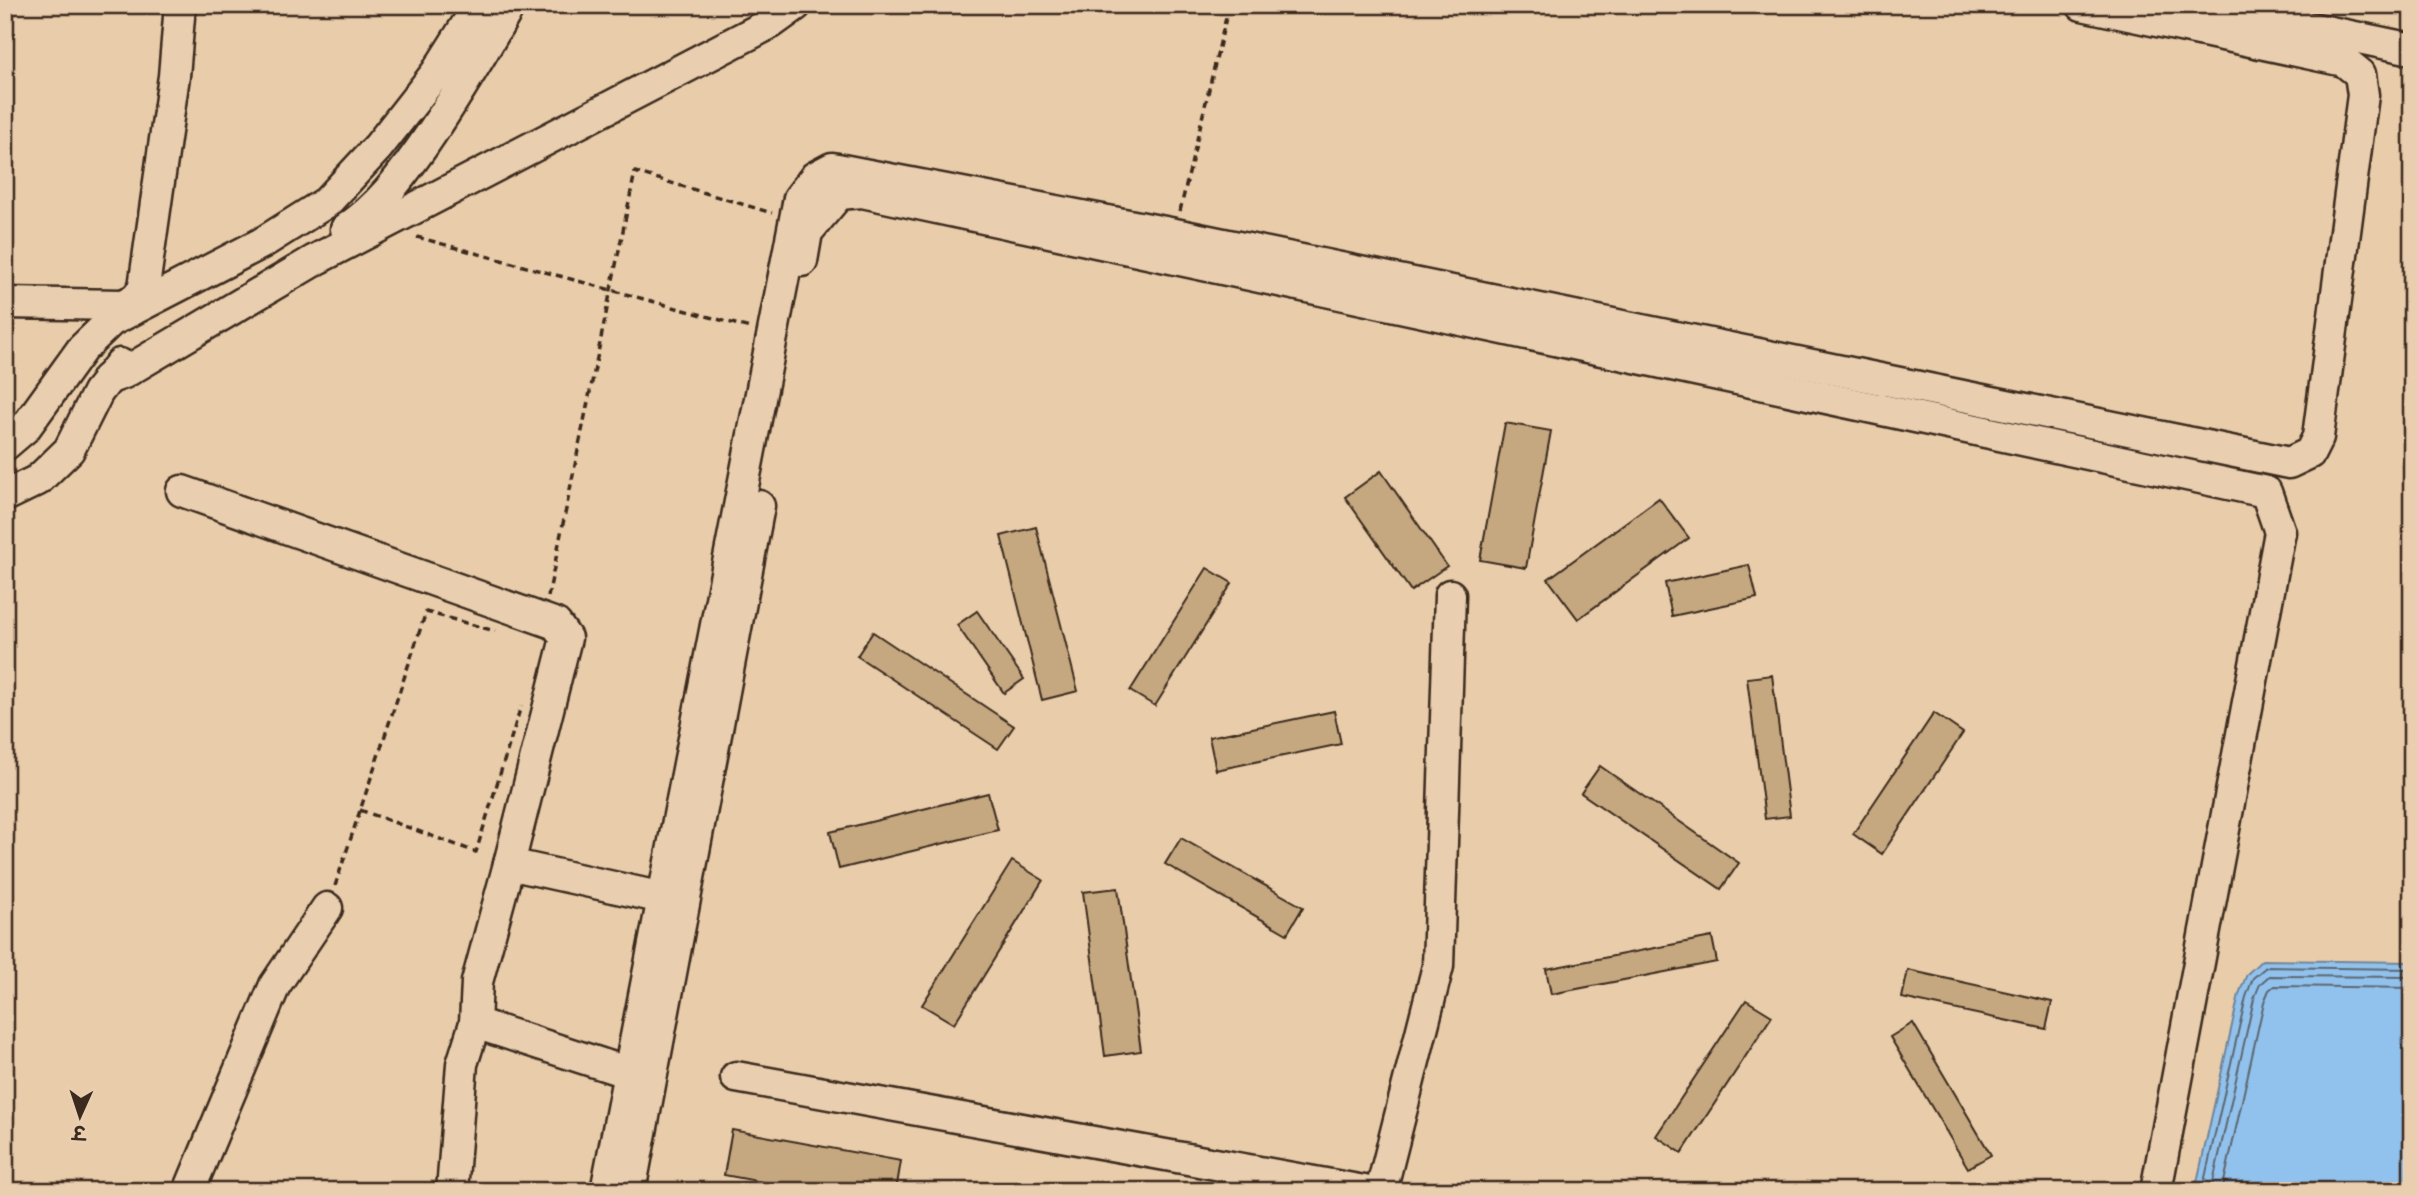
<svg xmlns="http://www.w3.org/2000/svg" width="2417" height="1196" font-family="'Indie Flower','Playpen Sans Deva',sans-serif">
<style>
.water{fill:#91c2ed;stroke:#6f859a;stroke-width:2}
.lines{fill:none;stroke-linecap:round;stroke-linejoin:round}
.shore{stroke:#5d6771;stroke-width:2}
.building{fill:#c5a880;stroke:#3b2a1e;stroke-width:2}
.minor-casing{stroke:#3b2a1e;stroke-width:35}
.path{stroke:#3b2a1e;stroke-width:3.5;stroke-dasharray:7 5;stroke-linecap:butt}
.minor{stroke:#e9ceb0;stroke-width:30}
</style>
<rect width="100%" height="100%" fill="#e9cdab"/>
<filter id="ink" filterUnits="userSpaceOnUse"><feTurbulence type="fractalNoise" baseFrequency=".0143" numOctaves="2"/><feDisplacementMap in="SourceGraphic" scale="14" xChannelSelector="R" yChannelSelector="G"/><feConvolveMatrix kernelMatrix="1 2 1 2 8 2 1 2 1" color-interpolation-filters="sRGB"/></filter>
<g filter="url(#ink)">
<path class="water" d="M2262,960L2412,962V1191H2195L2239,994L2247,974Z"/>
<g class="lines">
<g class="shore">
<path d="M2202,1191L2246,997L2253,978L2266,967L2412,969"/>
<path d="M2211,1191L2254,999L2260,984L2269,976L2412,977"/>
<path d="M2222,1191L2264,1002L2269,990L2274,986L2412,988"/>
</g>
</g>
<g class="building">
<path d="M1505,423L1551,431L1526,568L1480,560Z"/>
<path d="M1381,471L1447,566L1411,591L1345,497Z"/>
<path d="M1659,498L1689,538L1578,619L1548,579Z"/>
<path d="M1036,527L1078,691L1042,700L1001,536Z"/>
<path d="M1749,565L1757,598L1672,616L1665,583Z"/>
<path d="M1207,568L1232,583L1155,706L1130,691Z"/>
<path d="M977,611L1024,679L1004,693L957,625Z"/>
<path d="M873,632L1014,726L998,749L857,656Z"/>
<path d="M1772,675L1790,816L1765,819L1747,678Z"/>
<path d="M1334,711L1341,744L1216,770L1209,737Z"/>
<path d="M1934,713L1963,733L1882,854L1853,834Z"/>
<path d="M1600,766L1739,863L1721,889L1581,793Z"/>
<path d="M988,793L998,830L839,869L830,832Z"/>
<path d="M1181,838L1303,907L1287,934L1165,864Z"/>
<path d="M1012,861L1043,880L954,1024L922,1005Z"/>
<path d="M1118,888L1141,1051L1105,1056L1083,892Z"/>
<path d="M1712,937L1717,962L1551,994L1546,969Z"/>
<path d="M1908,970L2052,1002L2046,1029L1902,998Z"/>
<path d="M1746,1000L1772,1016L1682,1153L1656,1136Z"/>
<path d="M1913,1023L1991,1155L1968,1168L1890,1037Z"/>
<path d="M732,1130L901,1161L896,1191H811L724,1175Z"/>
</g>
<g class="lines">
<g class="minor-casing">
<g id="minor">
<path d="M2200,5L2412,49"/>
<path d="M346,229C378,208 400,178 422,147C454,101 482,54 510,5"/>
<path d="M802,261L807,232L839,194L862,192L2266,492L2280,532L2156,1191"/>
<path d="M5,303L123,305L136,299L144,287L174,76L180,5"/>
<path d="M107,379L124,373L315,260L771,23L796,5"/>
<path d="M5,445L25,428L82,349L111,321L262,243L327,202L378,147L436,73L479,5"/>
<path d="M182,491L556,624L566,638L509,864L663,898"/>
<path d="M5,496L38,480L69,450L98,392L120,364"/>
<path d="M475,1023L629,1073"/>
<path d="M736,1077L1364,1191"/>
<path d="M189,1191L275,985L327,908"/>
<path d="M452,1191L462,1064L475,1023L477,982L509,864"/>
<path d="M606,1191L799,198L815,177L832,168L1175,234L2289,463L2310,453L2318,437L2363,95L2360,74L2344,61L2082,5"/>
<path d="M630,1191L759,506"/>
<path d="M1381,1191L1438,966L1450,595"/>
</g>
</g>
<g class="path">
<path d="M1180,211L1229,5"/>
<path d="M417,237L750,328"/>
<path d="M548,597L635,172L772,213"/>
<path d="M360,810L476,852L521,706"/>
<path d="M335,886L426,612L495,631"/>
</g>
<use href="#minor" class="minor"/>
</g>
</g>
<rect width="2417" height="1196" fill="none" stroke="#e9ceb0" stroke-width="28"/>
<rect x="14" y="14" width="2389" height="1168" fill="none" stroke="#3b2a1e" stroke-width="2.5" filter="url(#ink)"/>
<g transform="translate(80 1116) rotate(183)" stroke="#e9ceb0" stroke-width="5" paint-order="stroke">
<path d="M0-5L12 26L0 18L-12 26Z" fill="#3b2a1e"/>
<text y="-10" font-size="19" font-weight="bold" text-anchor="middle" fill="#3b2a1e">उ</text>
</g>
</svg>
